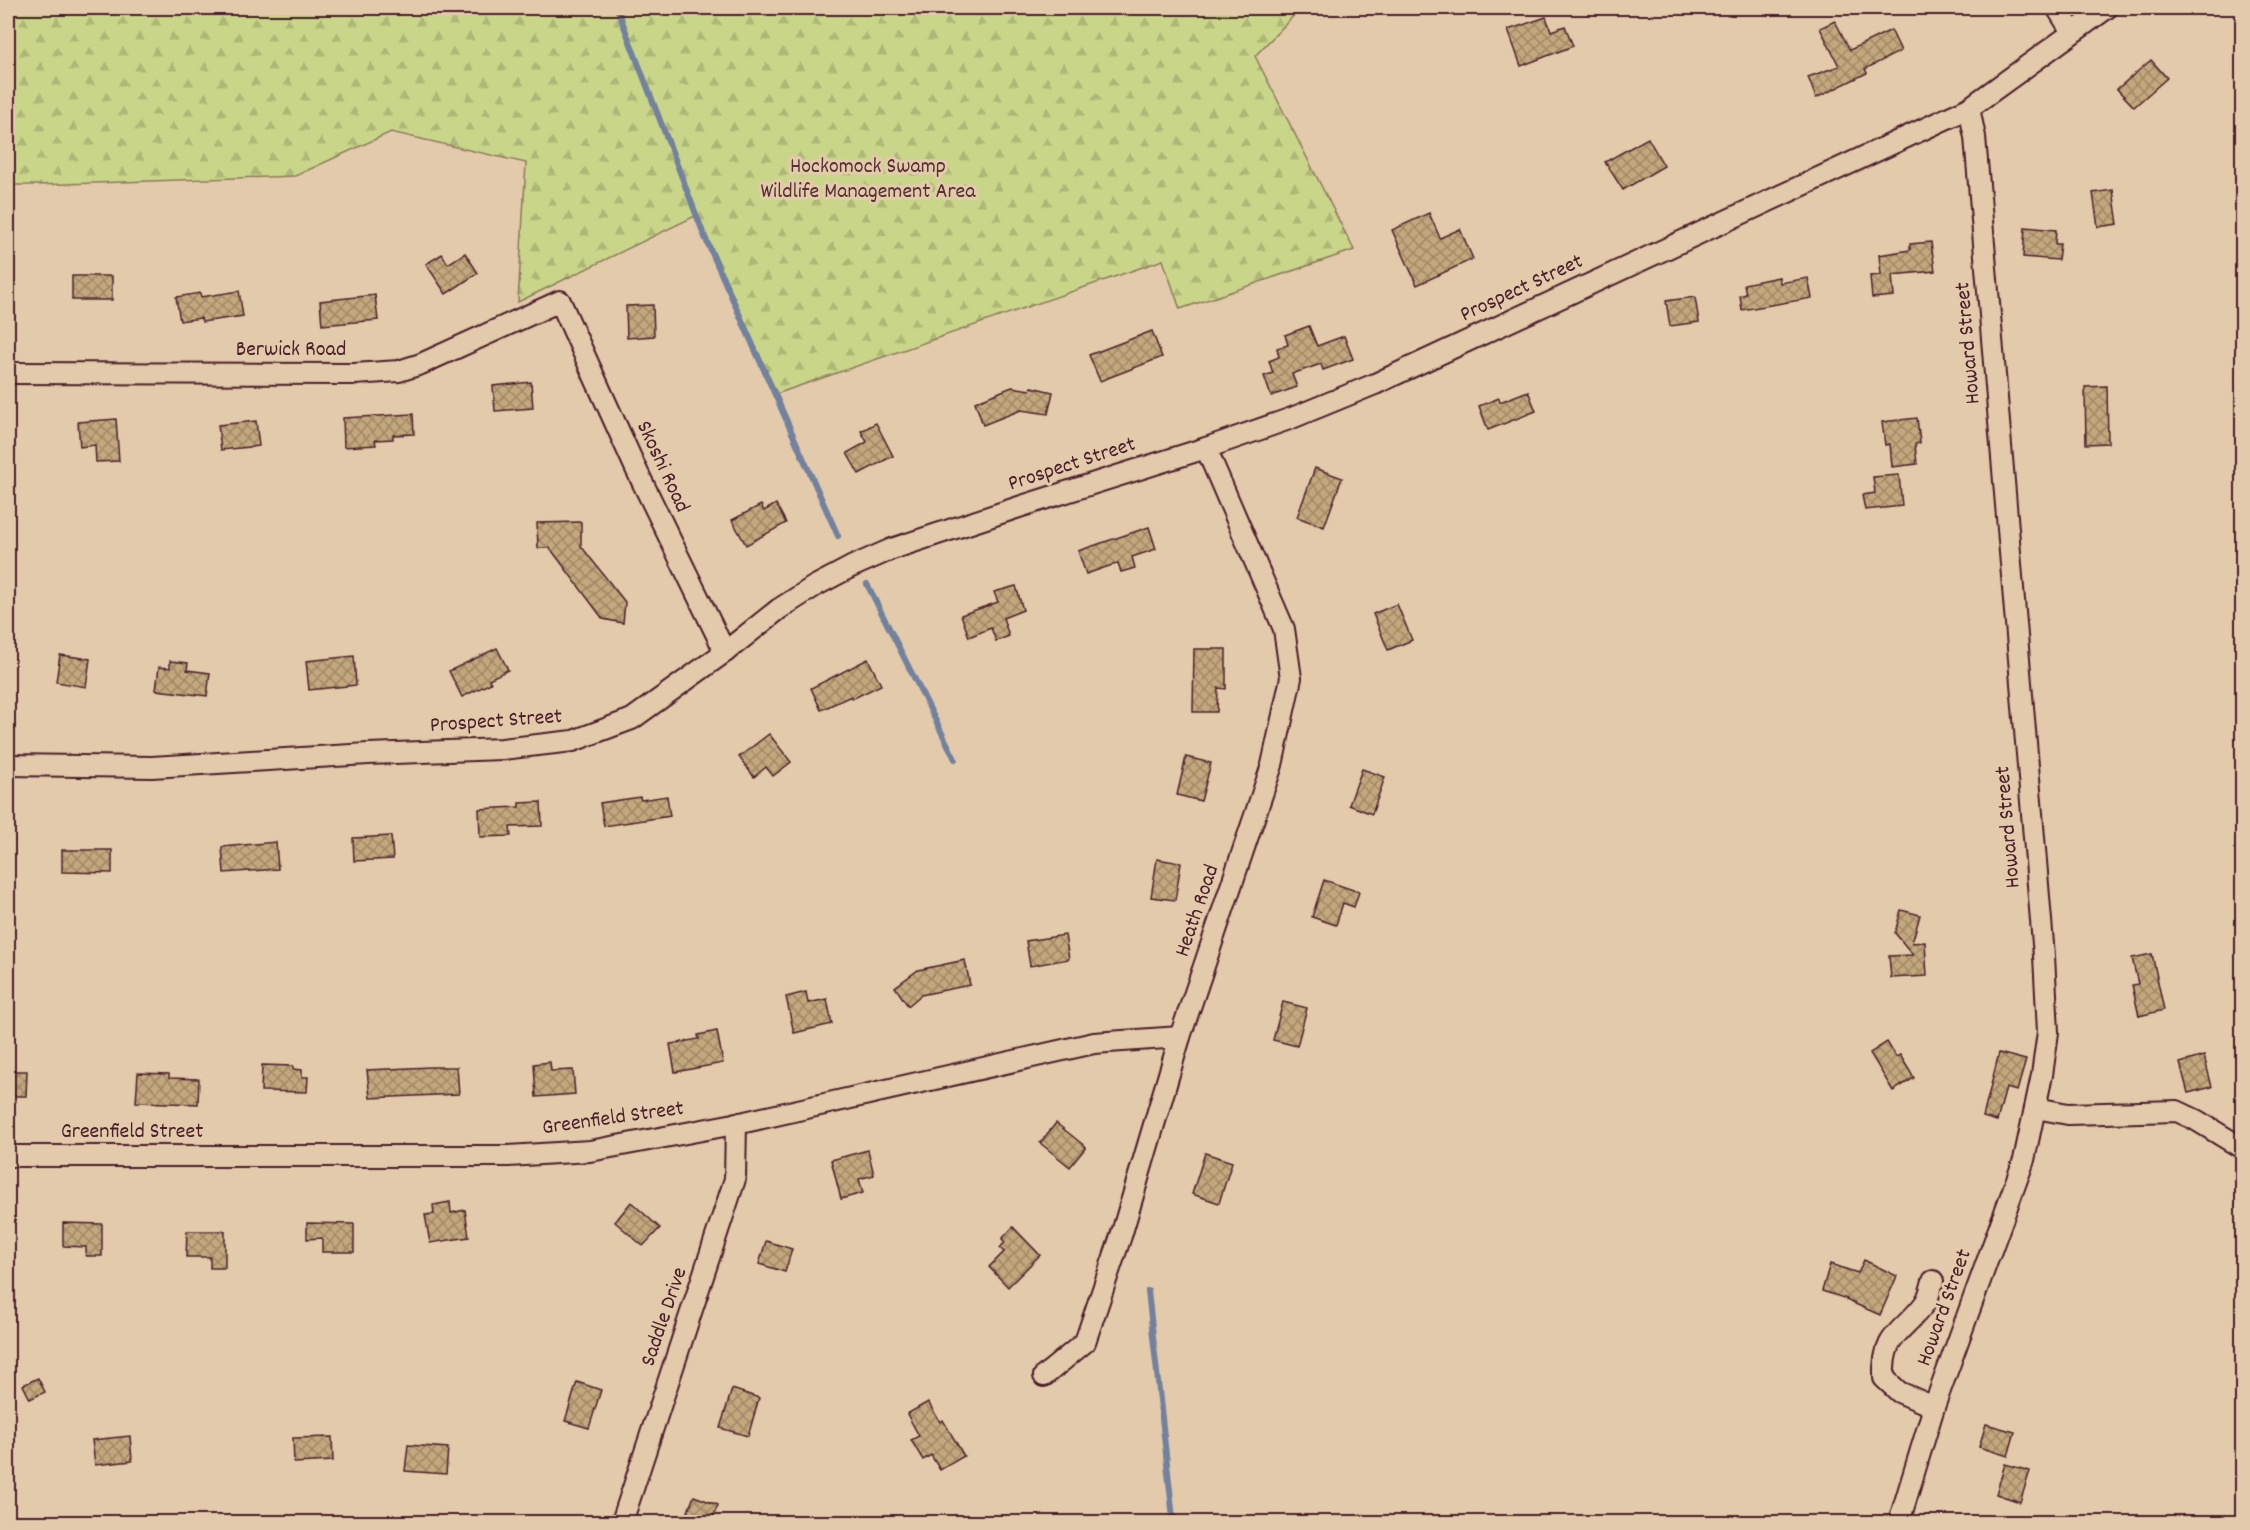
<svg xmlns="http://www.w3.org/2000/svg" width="2250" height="1530" font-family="Dekko,sans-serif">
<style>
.forest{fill:url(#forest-firs);stroke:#8a7a5a;stroke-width:1.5}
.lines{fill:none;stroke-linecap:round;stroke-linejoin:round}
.stream{stroke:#72819e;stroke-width:6}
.building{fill:url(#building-cross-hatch);stroke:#4a1f2b;stroke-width:1.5}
.minor-casing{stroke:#4a1f2b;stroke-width:24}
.minor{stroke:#e3caab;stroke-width:20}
.labels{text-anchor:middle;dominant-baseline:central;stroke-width:6;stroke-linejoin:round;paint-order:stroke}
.park-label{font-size:22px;fill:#573134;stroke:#e3caab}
.street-label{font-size:22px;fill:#4a1f2b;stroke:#e3caab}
</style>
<defs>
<pattern id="forest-firs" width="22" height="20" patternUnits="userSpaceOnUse" patternTransform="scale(1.5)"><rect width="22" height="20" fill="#c9d689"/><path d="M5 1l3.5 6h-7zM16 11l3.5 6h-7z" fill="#aeb776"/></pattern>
<pattern id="building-cross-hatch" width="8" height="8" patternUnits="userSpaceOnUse" patternTransform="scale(1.5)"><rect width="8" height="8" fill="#c2a87c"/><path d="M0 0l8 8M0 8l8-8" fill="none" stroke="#a08866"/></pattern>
</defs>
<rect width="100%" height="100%" fill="#e3caab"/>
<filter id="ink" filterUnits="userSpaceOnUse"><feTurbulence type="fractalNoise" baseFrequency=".0167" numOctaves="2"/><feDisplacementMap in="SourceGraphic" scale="12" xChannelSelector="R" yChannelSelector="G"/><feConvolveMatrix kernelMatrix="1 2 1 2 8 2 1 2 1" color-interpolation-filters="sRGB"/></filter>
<g filter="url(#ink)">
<path class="forest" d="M8,8H1301L1255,56L1354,250L1180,309L1163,260L773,395L695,216L518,302L526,163L391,132L295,176L37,185H8Z"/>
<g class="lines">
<g class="stream">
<path d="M617,8L704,235L838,536"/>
<path d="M867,584L955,759"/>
<path d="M1148,1291L1173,1518L1178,1522"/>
</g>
</g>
<g class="building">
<path d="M1546,17L1551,31L1565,26L1573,46L1521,66L1508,30Z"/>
<path d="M1835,21L1850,50L1891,30L1901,51L1865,69L1867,73L1816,98L1808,77L1839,66L1820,28Z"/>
<path d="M2151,60L2167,78L2134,107L2117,89Z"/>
<path d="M1648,138L1664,166L1623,190L1605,162Z"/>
<path d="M2113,190L2118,224L2098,227L2093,193Z"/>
<path d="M1429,213L1440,238L1460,229L1473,259L1417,285L1392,230Z"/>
<path d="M2025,227L2056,230L2055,244H2060L2058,260L2023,257Z"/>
<path d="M1931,242L1935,271L1892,275L1894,296L1872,298L1870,276L1881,275L1879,255L1910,250V244Z"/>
<path d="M465,253L478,273L446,294L426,264L442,254L448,264Z"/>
<rect x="72" y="276" width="40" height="24"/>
<path d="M1779,277L1780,283L1808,278L1812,298L1742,310L1740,296L1746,294L1744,284Z"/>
<path d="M239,291L243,316L202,322L201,318L180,321L176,297L200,293L201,297Z"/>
<path d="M375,295L378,320L322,325L320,301Z"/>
<path d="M1695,297L1699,322L1670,326L1666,301Z"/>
<path d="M653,305L654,336L627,338L626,306Z"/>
<path d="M1309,326L1317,346L1344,336L1353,359L1323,370L1321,364L1292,374L1297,387L1271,396L1264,376L1273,373L1269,361L1279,357L1277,348L1288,345L1285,335Z"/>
<path d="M1152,331L1162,357L1100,381L1089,355Z"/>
<path d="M531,382L533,408L495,411L493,386Z"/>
<path d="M2107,386L2108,443L2086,444L2085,387Z"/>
<path d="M1012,387L1030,390L1031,387L1053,392L1048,414L1021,410L983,425L975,402Z"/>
<path d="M1528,391L1536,411L1488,430L1479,406L1499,398L1500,402Z"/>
<path d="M413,414L414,434L393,435V439L375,440L376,445L344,447L343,418Z"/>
<path d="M1917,418L1920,443L1915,444L1917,464L1892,467L1890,444L1885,445L1882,422Z"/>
<path d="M116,419L119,461L96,462L95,445L80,447L78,422Z"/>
<path d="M256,421L259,446L221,450L218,425Z"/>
<path d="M876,423L893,456L859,474L847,453L867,442L861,431Z"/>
<path d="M1315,468L1342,478L1324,527L1297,517Z"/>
<path d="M1899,475L1902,506L1865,510L1862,495L1875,493L1873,477Z"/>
<path d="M776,504L786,523L746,545L732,520L761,505L764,511Z"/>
<path d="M581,522V546L625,602L623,623L603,619L550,548H538L537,523Z"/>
<path d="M1149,527L1156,549L1132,557L1135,568L1121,572L1118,563L1086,574L1078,551Z"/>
<path d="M1016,586L1023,610L1003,618L1009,636L996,641L991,628L969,637L961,615L998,602L994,592Z"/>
<path d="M1397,604L1412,640L1388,650L1373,614Z"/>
<path d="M497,648L508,670L489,679L491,683L462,697L449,671Z"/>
<path d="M1194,649H1226V689L1218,688L1217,712H1193Z"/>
<path d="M60,655L90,659L86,687L56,682Z"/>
<path d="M354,656L356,685L309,690L306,661Z"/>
<path d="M868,659L881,685L852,699L851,696L821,710L811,688Z"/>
<path d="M170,661L188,663L187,670L210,673L207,696L156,690L159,667L170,668Z"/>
<path d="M769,734L791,762L773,776L766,767L754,777L739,757Z"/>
<path d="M1186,757L1211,763L1201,801L1177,795Z"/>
<path d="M1362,769L1385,777L1372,814L1349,805Z"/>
<path d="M667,796L670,816L604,826L600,803L640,797L641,800Z"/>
<path d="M541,802L542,826L510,827L511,836L480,837L479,809L519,807V803Z"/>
<path d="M391,836L393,859L354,861L353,838Z"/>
<path d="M276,842L278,869L224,873L222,847Z"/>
<path d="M62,850H112V873L62,872Z"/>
<path d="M1157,859L1181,863L1175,900L1151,897Z"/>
<path d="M1324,880L1359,892L1354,907L1343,903L1336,925L1312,917Z"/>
<path d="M1901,910L1920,915L1912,943L1925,942L1927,976L1891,978L1889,956L1913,955L1895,933Z"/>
<path d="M1065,935L1069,959L1030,966L1026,941Z"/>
<path d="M2152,954L2164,1010L2139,1016L2132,985L2138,984L2132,958Z"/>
<path d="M965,960L970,985L921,995L908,1006L895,987L918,970Z"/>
<path d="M806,992L808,1003L827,999L832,1024L794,1033L786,997Z"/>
<path d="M1283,1002L1307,1008L1297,1046L1273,1040Z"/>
<path d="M717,1031L723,1063L675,1072L670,1044L699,1039L698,1035Z"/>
<path d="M1887,1042L1896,1057L1900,1055L1914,1078L1893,1091L1870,1053Z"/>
<path d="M1999,1053L2026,1060L2017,1091L2006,1088L1997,1121L1983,1117Z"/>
<path d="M2204,1056L2212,1087L2188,1093L2180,1063Z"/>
<path d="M550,1062L551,1071L573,1070L575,1094L536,1097L534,1064Z"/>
<path d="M262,1065L293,1066V1069L302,1070V1077H308L307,1092L261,1091Z"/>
<path d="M431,1067H457L459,1094L370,1098L367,1070Z"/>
<path d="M8,1071H27L26,1096H8Z"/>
<path d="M138,1073L169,1074V1078L199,1079L198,1104L136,1102Z"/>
<path d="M1056,1123L1086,1147L1070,1167L1040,1143Z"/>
<path d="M868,1150L874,1175L859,1179L863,1193L841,1199L831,1160Z"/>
<path d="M1205,1153L1232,1162L1219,1203L1192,1194Z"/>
<path d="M450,1202L451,1213L465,1210L469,1237L430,1243L425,1215L434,1214L433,1205Z"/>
<path d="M631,1202L660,1228L643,1246L615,1222Z"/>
<path d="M63,1223L102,1224V1256H86V1247L63,1246Z"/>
<path d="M307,1223L354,1224V1252H322V1238L307,1239Z"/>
<path d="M1013,1227L1040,1255L1008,1287L989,1267L1004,1252L1000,1248L1005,1242L1002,1239Z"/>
<path d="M187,1231H225V1268H210V1257H186Z"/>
<path d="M766,1241L792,1249L785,1272L759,1264Z"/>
<path d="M1864,1260L1897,1276L1880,1315L1846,1300L1847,1299L1822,1291L1830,1264L1858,1273Z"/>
<path d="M38,1378L45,1392L30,1399L23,1385Z"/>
<path d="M577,1382L601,1390L589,1428L565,1421Z"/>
<path d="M732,1389L759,1398L748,1436L720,1428Z"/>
<path d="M928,1402L940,1422L943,1420L964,1456L940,1470L931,1455L923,1460L911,1440L919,1436L907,1414Z"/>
<path d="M1986,1424L2015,1432L2008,1456L1979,1447Z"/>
<path d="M130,1436L132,1461L95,1465L92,1440Z"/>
<path d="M332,1437L333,1461L294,1463L293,1438Z"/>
<path d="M408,1445L448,1448L446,1474L405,1471Z"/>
<path d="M2005,1464L2030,1471L2020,1502L1996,1494Z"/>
<path d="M694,1496L718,1505L711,1522H684Z"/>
</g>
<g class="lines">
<g class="minor-casing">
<g id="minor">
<path d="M2057,8L2072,32"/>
<path d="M8,373L354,374L399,371L421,364L560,301L636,469L725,652"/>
<path d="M8,765L152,767L368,754L502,749L573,741L632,719L725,652L779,609L815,586L851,567L892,549L1022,506L1206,448L1292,418L1375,384L1969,108L2107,8"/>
<path d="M2036,1108L2068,1114L2177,1111L2196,1120L2242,1148"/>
<path d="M8,1156H508L590,1151L745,1122L1094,1043L1180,1037"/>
<path d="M1933,1281C1931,1288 1929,1297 1925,1303C1903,1333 1882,1333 1884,1378L1899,1392L1934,1407"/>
<path d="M1044,1376L1085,1342L1121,1236L1180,1037L1272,765L1291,678L1284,629L1206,448"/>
<path d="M622,1522L735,1179L736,1123"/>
<path d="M1899,1522L1934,1407L2024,1160L2042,1075L2048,1032L2044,956L1975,137L1969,108"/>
</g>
</g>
<use href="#minor" class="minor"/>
</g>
</g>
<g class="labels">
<g class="park-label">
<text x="868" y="167">Hockomock Swamp<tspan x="868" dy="25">Wildlife Management Area</tspan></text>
</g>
<g class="street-label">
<text transform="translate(1522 289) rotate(-25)">Prospect Street</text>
<text transform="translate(1969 343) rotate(-95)">Howard Street</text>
<text x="291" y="350">Berwick Road</text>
<text transform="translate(1072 465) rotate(-18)">Prospect Street</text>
<text transform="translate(662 467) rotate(65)">Skoshi Road</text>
<text transform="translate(496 722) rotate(-4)">Prospect Street</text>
<text transform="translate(2009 827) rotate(-95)">Howard Street</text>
<text transform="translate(1198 911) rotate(-71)">Heath Road</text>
<text transform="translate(613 1119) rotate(-8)">Greenfield Street</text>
<text x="132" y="1132">Greenfield Street</text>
<text transform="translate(1945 1308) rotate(-70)">Howard Street</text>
<text transform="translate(665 1317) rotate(-71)">Saddle Drive</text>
</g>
</g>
<rect width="2250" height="1530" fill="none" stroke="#e3caab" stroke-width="30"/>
<rect x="15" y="15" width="2220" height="1500" fill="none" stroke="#4a1f2b" stroke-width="2" filter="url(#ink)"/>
</svg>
